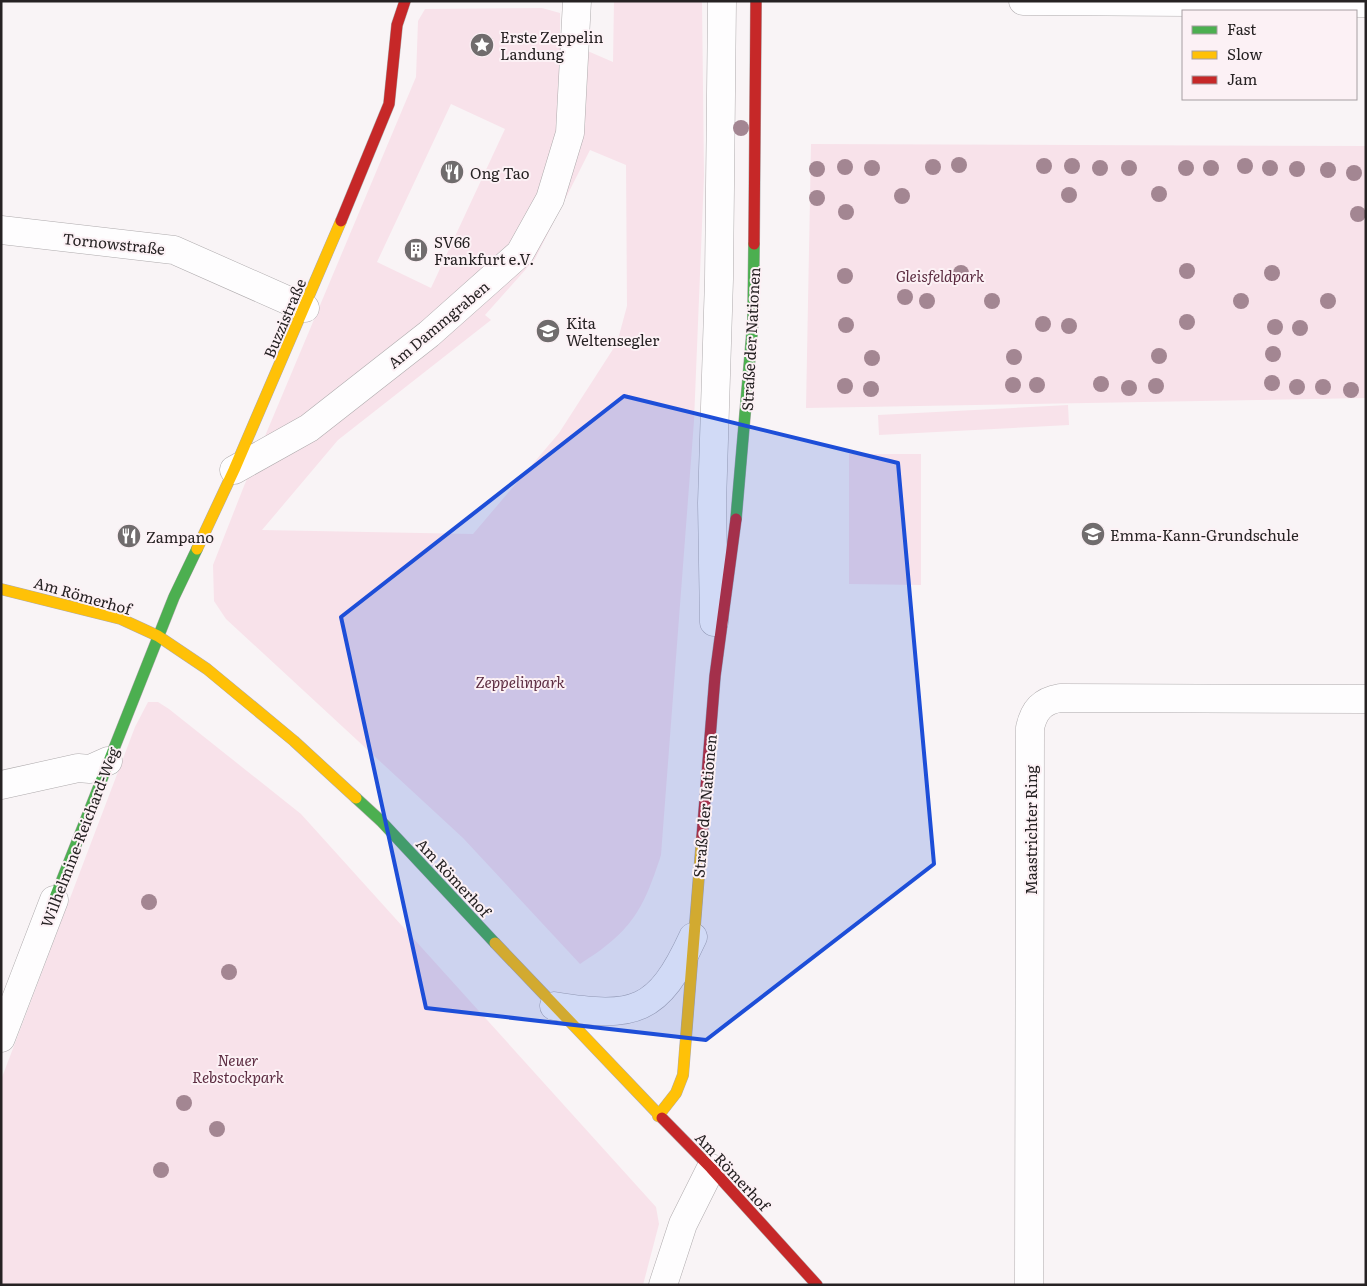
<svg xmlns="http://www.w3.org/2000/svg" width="1367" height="1286" font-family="Literata,serif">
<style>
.green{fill:#f8e2ea;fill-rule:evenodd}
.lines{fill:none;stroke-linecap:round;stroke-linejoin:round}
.street-casing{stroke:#afabad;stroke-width:29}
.fast-casing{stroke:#afabad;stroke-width:12}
.slow-casing{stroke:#afabad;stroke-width:12}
.jam-casing{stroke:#afabad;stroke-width:12}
.street{stroke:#fefdfe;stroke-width:28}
.fast{stroke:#4caf50;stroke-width:11}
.slow{stroke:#ffc107;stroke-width:11}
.jam{stroke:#c62828;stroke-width:11}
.tree{fill:#a38692}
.marked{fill:#1d4ed8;fill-opacity:0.2;stroke:#1d4ed8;stroke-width:4;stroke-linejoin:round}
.labels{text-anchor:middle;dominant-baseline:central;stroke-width:4;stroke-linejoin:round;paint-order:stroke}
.poi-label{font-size:15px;fill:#262223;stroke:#fcf1f5;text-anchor:start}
.street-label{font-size:15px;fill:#262223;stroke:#fcf1f5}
.park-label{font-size:15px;font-style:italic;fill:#5c2c41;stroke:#fcf1f5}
</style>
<rect width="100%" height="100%" fill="#f9f4f6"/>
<g class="green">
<path d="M614,1H702L704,176L694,421L661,855C643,911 631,932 580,964L463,838L226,619L214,601L213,565L244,486L416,77L418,21L425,9L542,8L560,13V39L613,62ZM451,104L505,129L431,288L377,262ZM590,150L626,165L627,306L617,343L559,433L473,534L262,530L338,440L491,320L485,315L535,259Z"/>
<path d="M811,144L1366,146V398L806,408Z"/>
<path d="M1068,405L1069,425L879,435L878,415Z"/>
<path d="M849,454H921V585L849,584Z"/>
<path d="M148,702H158L169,709L301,814L656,1207L659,1224L643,1285H1V1080L135,727Z"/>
</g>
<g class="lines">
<g class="street-casing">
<g id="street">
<path d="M1023,1L1366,3"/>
<path d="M1,230L174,250L305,308"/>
<path d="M234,470L309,428L429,334L520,253L550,199L570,133L577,1"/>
<path d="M714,622L712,503L719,279L722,1"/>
<path d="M1,785L78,768L90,769L108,761"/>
<path d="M554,1006C635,1019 658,1013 693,937"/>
<path d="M1,1038L54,900"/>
<path d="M663,1285L683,1224L711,1168"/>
<path d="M1029,1285L1030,728C1034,710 1042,701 1060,698L1366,699"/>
</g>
</g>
<g class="fast-casing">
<g id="fast">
<path d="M736,519L753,321L754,244"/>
<path d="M356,798L381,821L495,943"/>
<path d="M54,900L174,597L197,549"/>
</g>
</g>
<g class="slow-casing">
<g id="slow">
<path d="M197,549L234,470L341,221"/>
<path d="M1,589L121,619L158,636L207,669L294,741L356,798"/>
<path d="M495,943L662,1118"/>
<path d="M658,1116L676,1093L683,1075L702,837"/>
</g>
</g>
<g class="jam-casing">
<g id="jam">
<path d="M341,221L389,104L397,25L405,1"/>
<path d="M754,244L756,1"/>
<path d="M702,837L715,676L736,519"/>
<path d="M662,1118L711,1168L817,1285"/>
</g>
</g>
<use href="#street" class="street"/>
<use href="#fast" class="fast"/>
<use href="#slow" class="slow"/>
<use href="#jam" class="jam"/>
</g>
<g class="tree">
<circle cx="741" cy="128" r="8"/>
<circle cx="959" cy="165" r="8"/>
<circle cx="1044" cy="166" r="8"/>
<circle cx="1072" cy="166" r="8"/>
<circle cx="1245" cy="166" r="8"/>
<circle cx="845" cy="167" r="8"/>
<circle cx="933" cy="167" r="8"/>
<circle cx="872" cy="168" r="8"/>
<circle cx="1100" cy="168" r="8"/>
<circle cx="1129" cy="168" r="8"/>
<circle cx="1186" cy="168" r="8"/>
<circle cx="1211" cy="168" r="8"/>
<circle cx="1270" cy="168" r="8"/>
<circle cx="817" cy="169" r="8"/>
<circle cx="1297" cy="169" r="8"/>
<circle cx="1328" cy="170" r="8"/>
<circle cx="1354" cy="173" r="8"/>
<circle cx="1159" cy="194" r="8"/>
<circle cx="1069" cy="195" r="8"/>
<circle cx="902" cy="196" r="8"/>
<circle cx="817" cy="198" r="8"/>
<circle cx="846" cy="212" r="8"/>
<circle cx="1358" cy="214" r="8"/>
<circle cx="1187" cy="271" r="8"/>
<circle cx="961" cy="273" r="8"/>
<circle cx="1272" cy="273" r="8"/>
<circle cx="845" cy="276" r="8"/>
<circle cx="905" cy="297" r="8"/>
<circle cx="927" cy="301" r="8"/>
<circle cx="992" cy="301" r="8"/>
<circle cx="1241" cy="301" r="8"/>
<circle cx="1328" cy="301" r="8"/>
<circle cx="1187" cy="322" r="8"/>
<circle cx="1043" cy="324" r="8"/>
<circle cx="846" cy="325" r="8"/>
<circle cx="1069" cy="326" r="8"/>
<circle cx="1275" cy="327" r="8"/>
<circle cx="1300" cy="328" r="8"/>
<circle cx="1273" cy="354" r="8"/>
<circle cx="1159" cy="356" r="8"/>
<circle cx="1014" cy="357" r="8"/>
<circle cx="872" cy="358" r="8"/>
<circle cx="1272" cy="383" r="8"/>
<circle cx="1101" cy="384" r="8"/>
<circle cx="1013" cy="385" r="8"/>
<circle cx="1037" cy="385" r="8"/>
<circle cx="845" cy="386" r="8"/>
<circle cx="1156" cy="386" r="8"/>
<circle cx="1297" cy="387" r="8"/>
<circle cx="1323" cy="387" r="8"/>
<circle cx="1129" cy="388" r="8"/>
<circle cx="871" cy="389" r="8"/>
<circle cx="1351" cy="390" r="8"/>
<circle cx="149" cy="902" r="8"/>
<circle cx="229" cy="972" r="8"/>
<circle cx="184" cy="1103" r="8"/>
<circle cx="217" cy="1129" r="8"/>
<circle cx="161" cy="1170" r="8"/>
</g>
<path class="marked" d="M624,396L898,463L934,864L706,1040L426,1008L341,617Z"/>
<defs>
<g id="sight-disc" transform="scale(1.25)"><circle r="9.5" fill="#706c6d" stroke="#fcf1f5"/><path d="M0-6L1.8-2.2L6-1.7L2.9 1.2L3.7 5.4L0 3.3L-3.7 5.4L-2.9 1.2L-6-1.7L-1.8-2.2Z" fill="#fff"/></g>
<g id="restaurant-disc" transform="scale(1.25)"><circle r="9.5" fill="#706c6d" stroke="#fcf1f5"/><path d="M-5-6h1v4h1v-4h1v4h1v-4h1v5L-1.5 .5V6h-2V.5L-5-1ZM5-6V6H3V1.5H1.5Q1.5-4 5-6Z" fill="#fff"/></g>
<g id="building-disc" transform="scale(1.25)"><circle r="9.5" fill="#706c6d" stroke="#fcf1f5"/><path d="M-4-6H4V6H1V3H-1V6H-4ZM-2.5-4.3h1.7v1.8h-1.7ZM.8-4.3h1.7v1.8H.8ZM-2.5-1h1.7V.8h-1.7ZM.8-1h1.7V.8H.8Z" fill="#fff"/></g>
<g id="school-disc" transform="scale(1.25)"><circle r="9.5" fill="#706c6d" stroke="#fcf1f5"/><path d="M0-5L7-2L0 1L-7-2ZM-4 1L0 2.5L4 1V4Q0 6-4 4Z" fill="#fff"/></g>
</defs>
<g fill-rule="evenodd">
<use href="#sight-disc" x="482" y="45"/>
<use href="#restaurant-disc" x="452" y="172"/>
<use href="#building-disc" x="416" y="250"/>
<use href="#school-disc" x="548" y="331"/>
<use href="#school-disc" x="1093" y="534"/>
<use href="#restaurant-disc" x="129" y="536"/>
</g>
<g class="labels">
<g class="poi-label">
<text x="500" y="36">Erste Zeppelin<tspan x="500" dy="17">Landung</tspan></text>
<text x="470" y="172">Ong Tao</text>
<text x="434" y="241">SV66<tspan x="434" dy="17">Frankfurt e.V.</tspan></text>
<text x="566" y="322">Kita<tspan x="566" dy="17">Weltensegler</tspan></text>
<text x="1110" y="534">Emma-Kann-Grundschule</text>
<text x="146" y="536">Zampano</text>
</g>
<g class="street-label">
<text transform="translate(114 243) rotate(6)">Tornowstraße</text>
<text transform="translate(284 318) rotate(-67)">Buzzistraße</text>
<text transform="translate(438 324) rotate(-40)">Am Dammgraben</text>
<text transform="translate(750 339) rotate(-87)">Straße der Nationen</text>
<text transform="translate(83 595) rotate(16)">Am Römerhof</text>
<text transform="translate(704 806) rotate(-85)">Straße der Nationen</text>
<text transform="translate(1030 830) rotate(-90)">Maastrichter Ring</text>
<text transform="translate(79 837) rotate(-69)">Wilhelmine-Reichard-Weg</text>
<text transform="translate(454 877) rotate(47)">Am Römerhof</text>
<text transform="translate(733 1171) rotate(47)">Am Römerhof</text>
</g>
<g class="park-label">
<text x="940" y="275">Gleisfeldpark</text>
<text x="520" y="681">Zeppelinpark</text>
<text x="238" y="1059">Neuer<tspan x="238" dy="17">Rebstockpark</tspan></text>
</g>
</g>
<rect width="1367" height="1286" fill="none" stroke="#262223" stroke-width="5"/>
<rect x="1182" y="10" width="175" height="90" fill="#fcf1f5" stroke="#a69ea1"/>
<rect x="1192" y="26" width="25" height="8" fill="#4caf50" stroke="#a69ea1"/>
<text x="1227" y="35" font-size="15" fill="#262223">Fast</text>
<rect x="1192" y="51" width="25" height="8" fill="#ffc107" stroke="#a69ea1"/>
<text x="1227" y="60" font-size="15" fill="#262223">Slow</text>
<rect x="1192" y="76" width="25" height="8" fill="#c62828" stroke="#a69ea1"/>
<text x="1227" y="85" font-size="15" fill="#262223">Jam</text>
</svg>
